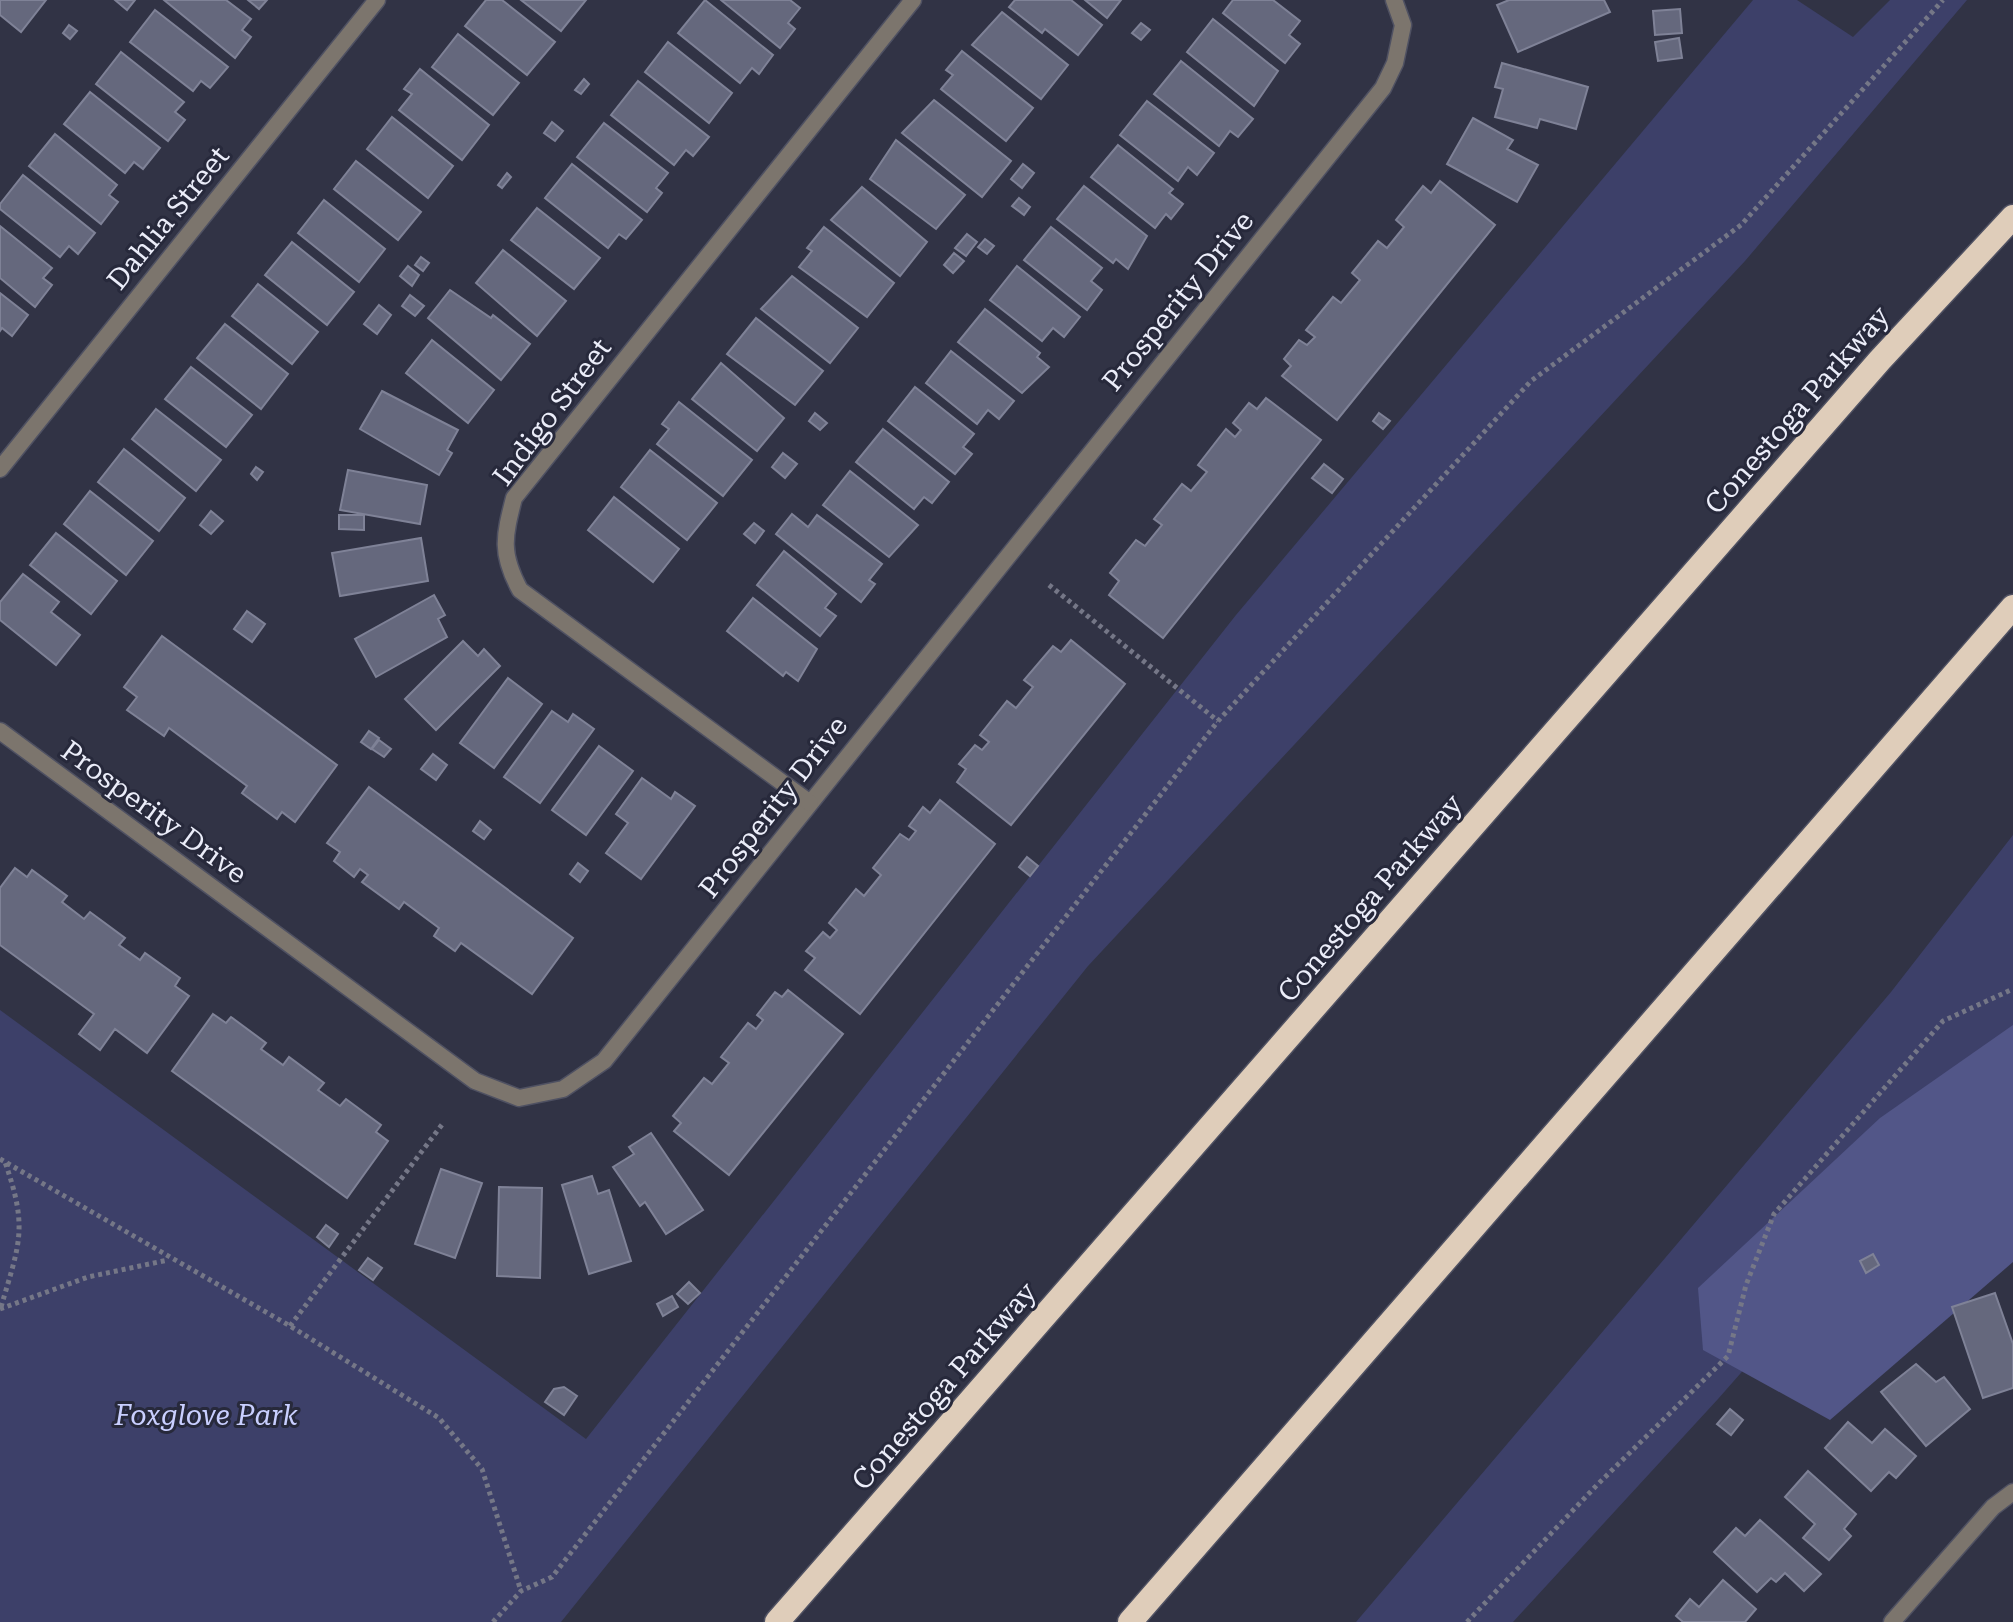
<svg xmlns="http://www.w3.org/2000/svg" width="2013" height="1622" font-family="'Roboto Serif',serif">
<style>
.green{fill:#3d4069}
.forest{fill:#525688}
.building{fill:#65687d;stroke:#7f8297;stroke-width:2}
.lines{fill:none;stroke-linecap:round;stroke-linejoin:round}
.minor-casing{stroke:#4f5162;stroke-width:19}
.motorway-casing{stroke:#4f5162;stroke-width:27}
.path{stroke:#757787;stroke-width:5;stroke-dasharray:4 4;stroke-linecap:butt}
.minor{stroke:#7c756d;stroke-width:16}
.motorway{stroke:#dfcdba;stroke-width:24}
.labels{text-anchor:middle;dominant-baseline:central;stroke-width:6;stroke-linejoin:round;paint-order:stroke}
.street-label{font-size:28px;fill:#ebedf9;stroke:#27293b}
.park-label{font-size:28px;font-style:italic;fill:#c9cfff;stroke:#27293b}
</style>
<rect width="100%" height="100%" fill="#313345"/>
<g class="green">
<path d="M1753,0H1797L1853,37L1890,0H1967L1745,261L1088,966L561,1622H0V1010L586,1439L1236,615Z"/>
<path d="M2013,835V1063L1718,1399L1513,1622H1356L1891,992Z"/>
</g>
<path class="forest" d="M2013,1025V1262L1830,1420L1703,1350L1698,1288L1880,1118Z"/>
<g class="building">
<path d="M0,0H46L21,32L0,15Z"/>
<path d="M115,0H135L127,10Z"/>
<path d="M164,0H226L251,19L242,30L251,37L235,58Z"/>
<path d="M248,0H267L259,9Z"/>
<path d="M486,0H502L555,42L527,75L465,26Z"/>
<path d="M521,0H586L561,31Z"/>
<path d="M705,0L773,55L759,74L752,68L740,83L678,33Z"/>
<path d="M721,0H790L800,8L788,23L795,29L780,48Z"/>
<path d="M1015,0H1071L1102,25L1078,55L1045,29L1042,33L1009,7Z"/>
<path d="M1085,0H1121L1107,18Z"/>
<path d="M1233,0H1273L1300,21L1289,35L1300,44L1285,63L1223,13Z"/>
<path d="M1509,0H1604L1610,12L1518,52L1497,5Z"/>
<path d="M1680,9L1682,33L1655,35L1653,11Z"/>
<path d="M155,10L228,67L210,88L201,81L193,91L130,42Z"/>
<path d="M1002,12L1068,65L1041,99L972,45Z"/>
<path d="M1213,19L1278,71L1254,106L1187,52Z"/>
<path d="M1141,23L1150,30L1141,40L1132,33Z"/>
<path d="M69,25L77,31L70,39L63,33Z"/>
<path d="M458,34L519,83L493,115L432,67Z"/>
<path d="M1679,38L1682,58L1658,61L1655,42Z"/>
<path d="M668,42L732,93L709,123L645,72Z"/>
<path d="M962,51L1033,108L1006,141L941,89L953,75L946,70Z"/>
<path d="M121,52L184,102L175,112L185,120L168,141L96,84Z"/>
<path d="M1181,61L1253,119L1238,137L1230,131L1219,146L1154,94Z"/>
<path d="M1502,63L1588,87L1576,129L1540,119L1537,128L1495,117L1503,89L1495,87Z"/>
<path d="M420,69L489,125L462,160L399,110L412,94L404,89Z"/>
<path d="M584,79L589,84L581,94L575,90Z"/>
<path d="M638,81L709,137L693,156L686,150L674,165L611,115Z"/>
<path d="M90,92L160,148L143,169L134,162L125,173L64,124Z"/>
<path d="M934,100L1011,161L982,197L902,133Z"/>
<path d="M1147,101L1214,153L1197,175L1188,167L1178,181L1120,135Z"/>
<path d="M392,117L453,166L428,198L367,149Z"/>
<path d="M1473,118L1513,140L1507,149L1538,165L1517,202L1447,164Z"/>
<path d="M552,122L563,131L555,141L544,133Z"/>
<path d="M604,123L668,173L656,188L662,193L647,212L577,157Z"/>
<path d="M55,134L117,185L109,195L118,202L101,224L29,166Z"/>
<path d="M896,140L965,195L936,229L870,179Z"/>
<path d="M1118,145L1173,189L1169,193L1183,204L1171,219L1166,214L1155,228L1091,177Z"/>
<path d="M356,161L421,212L398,240L334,189Z"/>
<path d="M572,164L642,220L626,239L619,234L608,248L545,198Z"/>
<path d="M1023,164L1034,173L1022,188L1011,179Z"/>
<path d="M507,173L511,177L502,188L498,185Z"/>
<path d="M23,175L95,233L78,254L69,246L60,257L0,209V204Z"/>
<path d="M1440,181L1495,225L1337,420L1282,376L1291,366L1284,359L1299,340L1307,345L1315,337L1306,330L1333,297L1341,303L1360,280L1352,273L1378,241L1387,248L1404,227L1396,220L1423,186L1431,193Z"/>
<path d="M1084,186L1147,236L1128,269L1116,259L1113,263L1057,219Z"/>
<path d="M862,187L927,242L900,276L831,220Z"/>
<path d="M1019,198L1030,207L1024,215L1012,206Z"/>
<path d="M324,200L385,249L359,282L298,233Z"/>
<path d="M537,208L600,258L574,289L511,240Z"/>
<path d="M0,226L52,268L43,278L52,285L35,307L0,278Z"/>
<path d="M824,227L894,283L867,317L799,267L812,251L807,248Z"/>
<path d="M1051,227L1102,268L1091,281L1102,290L1087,310L1024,260Z"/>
<path d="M967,234L977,242L966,256L955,248Z"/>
<path d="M985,239L994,246L987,254L978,247Z"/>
<path d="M292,242L354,292L327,325L265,275Z"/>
<path d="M503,250L566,301L537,336L476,283Z"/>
<path d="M954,253L964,261L953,273L944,265Z"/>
<path d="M421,257L429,263L423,271L415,265Z"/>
<path d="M408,266L419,275L412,286L400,276Z"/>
<path d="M1017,266L1080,317L1064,337L1053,328L1042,341L990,300Z"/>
<path d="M792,276L858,328L830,363L761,309Z"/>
<path d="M258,284L318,332L292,364L232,316Z"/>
<path d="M450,290L491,318L493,315L530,344L501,380L428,318Z"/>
<path d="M0,293L28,315L12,336L2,328L0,331Z"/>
<path d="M410,295L424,306L415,316L402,306Z"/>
<path d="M379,305L391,315L377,334L364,324Z"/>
<path d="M985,309L1040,353L1037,357L1049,367L1022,393L958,342Z"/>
<path d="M756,318L823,371L795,405L727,354Z"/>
<path d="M225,324L288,374L261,409L197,358Z"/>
<path d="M432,340L494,390L468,423L406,373Z"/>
<path d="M951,351L1014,401L999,419L988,410L977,424L926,383Z"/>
<path d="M721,363L784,418L757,451L692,399Z"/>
<path d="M191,367L252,415L226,447L165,399Z"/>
<path d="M915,387L974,434L963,447L972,454L955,474L888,421Z"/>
<path d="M382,391L458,430L447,450L452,453L439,475L360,429Z"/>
<path d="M1266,398L1321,440L1163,638L1109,595L1119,581L1110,573L1136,540L1145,546L1162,525L1154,519L1182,484L1191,491L1207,472L1198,465L1226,429L1235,437L1241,430L1233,423L1249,403L1257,409Z"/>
<path d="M679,402L752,460L723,496L657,444L669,429L662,424Z"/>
<path d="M156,409L221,460L196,491L132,439Z"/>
<path d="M815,413L827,423L820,430L809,421Z"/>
<path d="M1379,413L1390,421L1383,429L1373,421Z"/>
<path d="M883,429L949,482L932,503L924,497L914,509L856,462Z"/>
<path d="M124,449L185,498L159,531L98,482Z"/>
<path d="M650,450L717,503L687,540L621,487Z"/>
<path d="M783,453L797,464L785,478L772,467Z"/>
<path d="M1324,464L1343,479L1332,493L1312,478Z"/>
<path d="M256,467L263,472L257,480L251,474Z"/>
<path d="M348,470L427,485L420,524L340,510Z"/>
<path d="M850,471L918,525L889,557L823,505Z"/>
<path d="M90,491L153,541L126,575L64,524Z"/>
<path d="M614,497L679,549L653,582L588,530Z"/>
<path d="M211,511L223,521L211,534L200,525Z"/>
<path d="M792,514L808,527L817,515L882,564L869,580L875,584L861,602L776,534Z"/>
<path d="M339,515H364V530L339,529Z"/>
<path d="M754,523L764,531L755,543L744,534Z"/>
<path d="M56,533L117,581L91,614L30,565Z"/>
<path d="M421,538L428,581L340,596L332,553Z"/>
<path d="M784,551L836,594L825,608L836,616L820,636L757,585Z"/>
<path d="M23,574L59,602L51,612L80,635L56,665L0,620V602Z"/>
<path d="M434,595L445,615L438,619L447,637L376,677L355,639Z"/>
<path d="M753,598L817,649L798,681L786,672L783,676L727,631Z"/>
<path d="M247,611L265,624L252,642L234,629Z"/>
<path d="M162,636L337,765L295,822L282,812L277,819L242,793L247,786L169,728L164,736L127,710L137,697L124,687Z"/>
<path d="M1071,640L1125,684L1011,825L957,782L966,769L959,764L975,745L982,750L989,742L980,735L1007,701L1016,708L1033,687L1024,680L1053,646L1061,652Z"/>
<path d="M463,641L478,656L484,649L500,666L436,730L405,699Z"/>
<path d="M508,678L542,704L494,768L460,743Z"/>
<path d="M552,711L568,722L573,714L594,729L540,803L504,777Z"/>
<path d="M369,731L379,738L371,749L361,742Z"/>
<path d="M379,740L391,749L384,757L372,749Z"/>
<path d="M599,746L633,771L586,835L552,810Z"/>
<path d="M433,754L447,765L436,780L421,769Z"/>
<path d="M642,778L671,799L675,792L695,806L641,879L606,853L628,823L616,814Z"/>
<path d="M369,787L573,938L532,994L461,943L455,951L434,936L439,928L404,902L399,909L362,882L368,875L360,869L354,877L334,861L340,852L327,843Z"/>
<path d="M940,800L995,844L860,1014L805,970L815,958L806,951L823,932L830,938L837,930L829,923L856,889L864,896L881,875L873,868L900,834L909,840L916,831L909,826L923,807L930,813Z"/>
<path d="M480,821L491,830L484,839L473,831Z"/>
<path d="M1027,857L1038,866L1030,876L1019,867Z"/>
<path d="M578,863L588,871L580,882L570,874Z"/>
<path d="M15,868L27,877L32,870L67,896L62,902L84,919L90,912L125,938L119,945L140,960L145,953L180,978L175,986L189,996L147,1053L115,1029L100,1050L79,1034L94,1014L0,945V888Z"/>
<path d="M788,990L843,1034L729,1175L674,1131L681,1123L673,1116L704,1078L712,1084L729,1063L721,1057L748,1023L756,1029L763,1020L757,1015L775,992L782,997Z"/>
<path d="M213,1014L226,1023L231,1017L266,1043L261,1049L283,1065L289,1057L324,1083L318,1090L340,1106L346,1099L381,1125L376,1132L388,1141L347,1198L172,1071Z"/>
<path d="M651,1133L703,1210L666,1234L645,1202L640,1206L613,1167L634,1154L629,1147Z"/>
<path d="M441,1169L482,1183L455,1258L415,1244Z"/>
<path d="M592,1176L598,1194L609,1190L631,1261L589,1274L562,1185Z"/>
<path d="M499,1187L542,1188L540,1278L497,1276Z"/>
<path d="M326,1225L338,1234L329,1247L317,1237Z"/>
<path d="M1873,1254L1879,1265L1866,1273L1860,1261Z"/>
<path d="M368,1258L382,1268L373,1280L359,1270Z"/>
<path d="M689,1282L700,1293L688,1304L677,1294Z"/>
<path d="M1995,1293L2013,1344V1388L1983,1398L1952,1307Z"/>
<path d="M672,1296L678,1307L663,1316L657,1304Z"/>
<path d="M1916,1364L1936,1382L1944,1377L1970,1409L1926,1446L1881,1392Z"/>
<path d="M564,1387L577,1396L564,1415L545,1402L554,1389Z"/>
<path d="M1730,1409L1743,1420L1731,1435L1717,1424Z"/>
<path d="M1848,1422L1872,1443L1885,1429L1916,1456L1896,1478L1889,1472L1871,1491L1825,1448Z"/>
<path d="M1808,1471L1856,1514L1844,1529L1851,1536L1829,1560L1803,1538L1815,1524L1785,1497Z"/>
<path d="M1760,1520L1821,1574L1804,1591L1785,1573L1776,1582L1771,1578L1757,1592L1714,1552L1736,1528L1745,1536Z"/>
<path d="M1723,1580L1756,1609L1745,1622H1683L1676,1616L1690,1599L1699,1607Z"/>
</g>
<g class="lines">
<g class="minor-casing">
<g id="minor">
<path d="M0,469L377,0"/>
<path d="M0,731L475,1081L519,1098L563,1089L604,1061L1383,88L1395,63L1403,25L1394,0"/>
<path d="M810,803L520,590C500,553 504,537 514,498L913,0"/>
<path d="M1892,1622L1993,1507L2013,1492"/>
</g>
</g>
<g class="motorway-casing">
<g id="motorway">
<path d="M777,1622L1880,360L2013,217"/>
<path d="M1130,1622L2013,607"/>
</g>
</g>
<g class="path">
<path d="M1049,585L1218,721"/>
<path d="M0,1159L290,1326L439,1418L482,1469L521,1591"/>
<path d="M1,1307C20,1242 28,1228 5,1162"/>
<path d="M0,1309L88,1277L168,1260"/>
<path d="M290,1326L444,1122"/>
<path d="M493,1622L521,1591L552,1577L1218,721L1531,381L1741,225L1943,0"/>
<path d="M1467,1622L1597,1485L1728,1356L1746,1285L1774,1214L1943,1021L2013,989"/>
</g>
<use href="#minor" class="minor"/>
<use href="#motorway" class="motorway"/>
</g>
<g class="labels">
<g class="street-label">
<text transform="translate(168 218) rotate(-51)">Dahlia Street</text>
<text transform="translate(1178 301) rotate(-51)">Prosperity Drive</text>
<text transform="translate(1797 410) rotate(-49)">Conestoga Parkway</text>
<text transform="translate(552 412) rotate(-53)">Indigo Street</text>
<text transform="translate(773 807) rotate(-52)">Prosperity Drive</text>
<text transform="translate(154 812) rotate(36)">Prosperity Drive</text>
<text transform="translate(1370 898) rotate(-49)">Conestoga Parkway</text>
<text transform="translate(944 1386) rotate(-49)">Conestoga Parkway</text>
</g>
<g class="park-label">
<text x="206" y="1415">Foxglove Park</text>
</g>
</g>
</svg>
